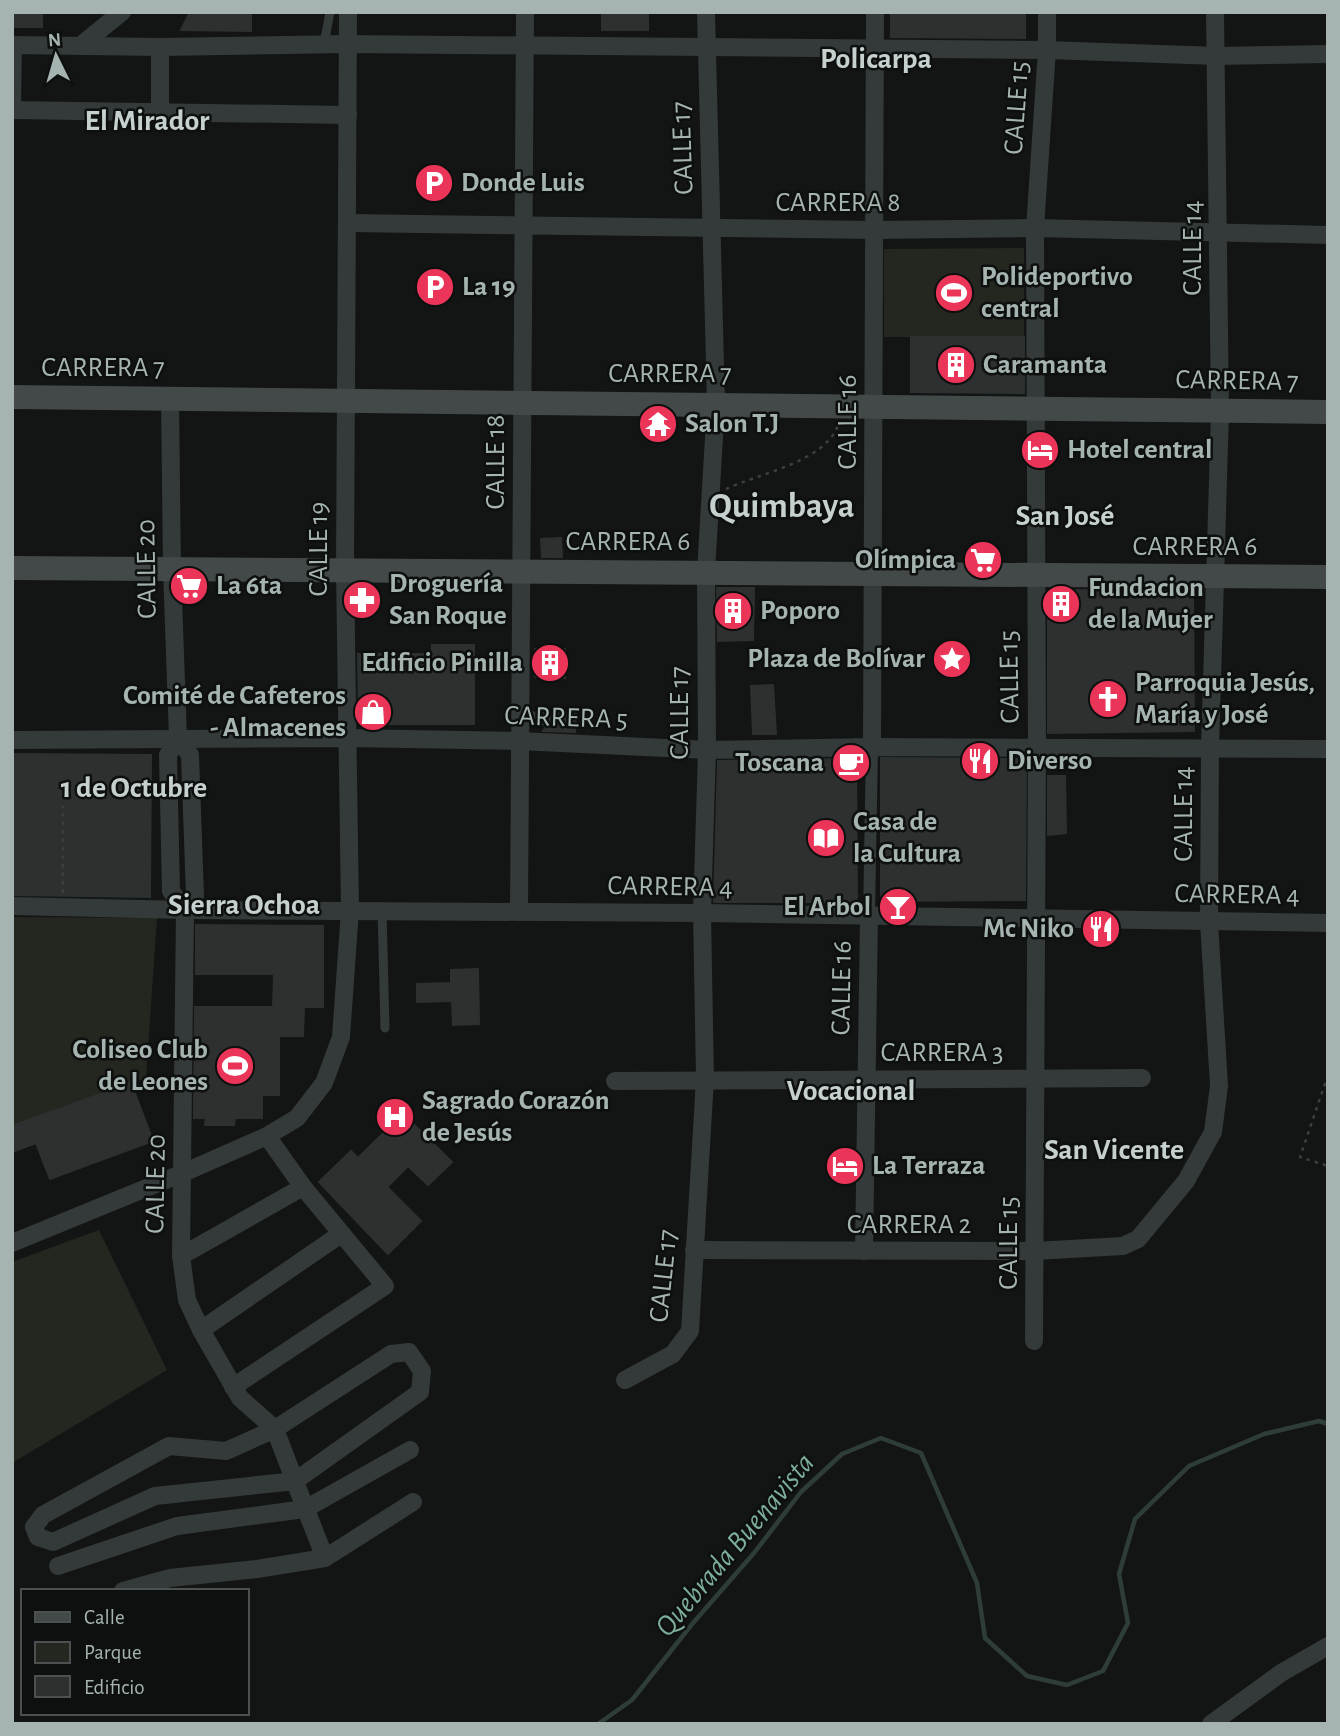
<svg xmlns="http://www.w3.org/2000/svg" width="1340" height="1736" font-family="'Alegreya Sans',sans-serif">
<style>
.green{fill:#24271f}
.lines{fill:none;stroke-linecap:round;stroke-linejoin:round}
.stream{stroke:#2e3e37;stroke-width:4.5}
.building{fill:#2e3030;stroke:#2d3030;stroke-width:2}
.path{stroke:#3a403f;stroke-width:2.5;stroke-dasharray:3.5 5;stroke-linecap:butt}
.service{stroke:#343939;stroke-width:9}
.pedestrian{stroke:#343939;stroke-width:12}
.minor{stroke:#343939;stroke-width:18}
.secondary{stroke:#424948;stroke-width:24}
.labels{text-anchor:middle;dominant-baseline:central;stroke-width:5;stroke-linejoin:round;paint-order:stroke}
.street-label{font-size:28px;fill:#a5b4b1;stroke:#0e0f0f}
.poi-label{font-size:28px;font-weight:bold;fill:#a5b4b1;stroke:#0e0f0f;text-anchor:start}
.neighbourhood-label{font-size:30px;font-weight:bold;fill:#c5d0cf;stroke:#0e0f0f}
.water-label{font-size:30px;font-style:italic;fill:#7cae9a;stroke:#0e0f0f}
.district-label{font-size:35px;font-weight:bold;fill:#c5d0cf;stroke:#0e0f0f}
</style>
<rect width="100%" height="100%" fill="#131414"/>
<g class="green">
<path d="M1024,248V337H884V249Z"/>
<path d="M12,917L157,918L146,1078L12,1126Z"/>
<path d="M99,1230L167,1370L12,1463V1262Z"/>
</g>
<g class="lines">
<path class="stream" d="M598,1724L632,1700L693,1623L754,1553L801,1492L842,1454L881,1438L921,1453L977,1583L985,1638L1027,1676L1067,1685L1103,1671L1128,1623L1119,1574L1135,1519L1189,1466L1264,1434L1319,1421L1328,1424"/>
</g>
<g class="building">
<rect x="12" y="12" width="30" height="15"/>
<path d="M190,12H251V31L181,30Z"/>
<rect x="602" y="12" width="46" height="18"/>
<path d="M891,12H1025V38L891,37Z"/>
<path d="M911,337H1024V393L911,392Z"/>
<path d="M561,538L562,557H542L541,539Z"/>
<path d="M717,588H754L753,640L718,641Z"/>
<path d="M1048,590L1193,591L1194,731L1048,733Z"/>
<path d="M432,645H474V724H359L358,654H432Z"/>
<path d="M535,649H565V678L535,677Z"/>
<path d="M773,685L776,734H753L751,686Z"/>
<path d="M544,713L576,714L575,732L543,731L550,721Z"/>
<path d="M12,754L151,755L150,897L12,895Z"/>
<path d="M881,758L1026,759L1025,900L881,901Z"/>
<path d="M856,759L857,902H714L718,761Z"/>
<path d="M1048,776H1065L1066,833L1048,835Z"/>
<path d="M196,925L323,926V1007H304L303,1036H279V1095H262V1118H235L234,1125H205L206,1118H194L195,1007H273L274,974H196Z"/>
<path d="M478,969L479,1024L453,1025L452,1001L417,1002V984L451,983V970Z"/>
<path d="M131,1083L153,1141L50,1179L36,1143L12,1152V1126Z"/>
<path d="M403,1114L452,1162L428,1185L408,1166L387,1187L421,1221L388,1254L319,1182L351,1151L358,1158Z"/>
</g>
<g class="lines">
<g class="path">
<path d="M726,489C760,473 825,462 838,425"/>
<path d="M63,893V806"/>
<path d="M1328,1075L1300,1157L1328,1166"/>
</g>
<g class="service">
<path d="M324,44L330,12"/>
<path d="M521,710L543,721"/>
<path d="M382,910L385,1028"/>
</g>
<path class="pedestrian" d="M869,916L872,747"/>
<g class="minor">
<path d="M12,45L160,47L348,44L1047,50L1217,56L1328,54"/>
<path d="M80,46L122,12"/>
<path d="M12,110L348,115"/>
<path d="M12,110L13,45"/>
<path d="M160,112V47"/>
<path d="M347,223L875,230L1035,228L1328,235"/>
<path d="M178,738L168,755L171,891L185,910"/>
<path d="M12,740L346,738L520,741L707,750L872,747L1328,749"/>
<path d="M872,747L875,12"/>
<path d="M12,906L185,910L702,913L1328,923"/>
<path d="M519,912L525,12"/>
<path d="M615,1081L1142,1078"/>
<path d="M12,1243L183,1173L267,1136L297,1118L324,1083L341,1037L350,910L345,570L348,12"/>
<path d="M694,1250L1035,1251L1123,1246L1138,1239L1186,1181L1213,1132L1219,1086L1209,922L1210,748L1220,411L1215,12"/>
<path d="M864,1251L869,916"/>
<path d="M181,1256L303,1187"/>
<path d="M201,1330L341,1234"/>
<path d="M1034,1341L1037,747L1035,228L1047,50V12"/>
<path d="M625,1380L673,1354L690,1331L705,1079L702,913L707,750L706,571L716,404L706,12"/>
<path d="M233,1387L385,1286L303,1187L267,1136"/>
<path d="M325,1558L413,1502"/>
<path d="M58,1566L177,1526L305,1509L410,1450"/>
<path d="M123,1591L170,1578L257,1569L325,1558C308,1515 291,1472 275,1429L226,1451L169,1446L43,1515L34,1527L38,1537L53,1542L155,1496L295,1481L420,1392L422,1371L409,1352L391,1354L275,1429L240,1398L201,1330L187,1300L181,1256L185,910L195,895L190,755L178,738L172,570L170,398"/>
<path d="M1211,1724L1281,1673L1328,1646"/>
</g>
<g class="secondary">
<path d="M12,397L1328,412"/>
<path d="M12,568L1328,577"/>
</g>
</g>
<defs>
<g id="parking-disc" transform="scale(2.0125)"><circle r="9.5" fill="#ea3559" stroke="#0e0f0f"/><path d="M-3.5-5.5H1a3.5 3.5 0 0 1 0 7H-1V5.5H-3.5ZM-1-3.4V-.6H.8a1.4 1.4 0 0 0 0-2.8Z" fill="#fff"/></g>
<g id="stadium-disc" transform="scale(2.0125)"><circle r="9.5" fill="#ea3559" stroke="#0e0f0f"/><path d="M0-5a6.5 5 0 1 0 0 10a6.5 5 0 1 0 0-10ZM-3.5-1.8h7v3.6h-7Z" fill="#fff"/></g>
<g id="building-disc" transform="scale(2.0125)"><circle r="9.5" fill="#ea3559" stroke="#0e0f0f"/><path d="M-4-6H4V6H1V3H-1V6H-4ZM-2.5-4.3h1.7v1.8h-1.7ZM.8-4.3h1.7v1.8H.8ZM-2.5-1h1.7V.8h-1.7ZM.8-1h1.7V.8H.8Z" fill="#fff"/></g>
<g id="temple-disc" transform="scale(2.0125)"><circle r="9.5" fill="#ea3559" stroke="#0e0f0f"/><path d="M0-6L5-2H3V0L6.5 2.5H4V6H1.5V3h-3V6H-4V2.5H-6.5L-3 0V-2H-5Z" fill="#fff"/></g>
<g id="hotel-disc" transform="scale(2.0125)"><circle r="9.5" fill="#ea3559" stroke="#0e0f0f"/><path d="M-6-4.5h1.5V1H6V5H4.5V3h-9V5H-6ZM-4 0a1.8 1.8 0 1 1 3.6 0ZM.5 0V-2.5h3Q6-2.5 6 0Z" fill="#fff"/></g>
<g id="supermarket-disc" transform="scale(2.0125)"><circle r="9.5" fill="#ea3559" stroke="#0e0f0f"/><path d="M-6-5.5h2.5l.6 2H6L4.5 2H-2.5L-4.4-4H-6ZM-1.5 3.2a1.3 1.3 0 1 0 .1 0ZM3 3.2a1.3 1.3 0 1 0 .1 0Z" fill="#fff"/></g>
<g id="pharmacy-disc" transform="scale(2.0125)"><circle r="9.5" fill="#ea3559" stroke="#0e0f0f"/><path d="M-2-6h4v4h4v4h-4v4h-4v-4h-4v-4h4Z" fill="#fff"/></g>
<g id="sight-disc" transform="scale(2.0125)"><circle r="9.5" fill="#ea3559" stroke="#0e0f0f"/><path d="M0-6L1.8-2.2L6-1.7L2.9 1.2L3.7 5.4L0 3.3L-3.7 5.4L-2.9 1.2L-6-1.7L-1.8-2.2Z" fill="#fff"/></g>
<g id="church-disc" transform="scale(2.0125)"><circle r="9.5" fill="#ea3559" stroke="#0e0f0f"/><path d="M-1.2-6h2.4v3.5h3.3v2.4h-3.3V6h-2.4V-.1h-3.3v-2.4h3.3Z" fill="#fff"/></g>
<g id="shop-disc" transform="scale(2.0125)"><circle r="9.5" fill="#ea3559" stroke="#0e0f0f"/><path d="M-5-2.5h2.3a2.7 3.5 0 0 1 5.4 0H5L5.5 6h-11ZM-1.5-2.5h3a1.5 2.3 0 0 0-3 0Z" fill="#fff"/></g>
<g id="restaurant-disc" transform="scale(2.0125)"><circle r="9.5" fill="#ea3559" stroke="#0e0f0f"/><path d="M-5-6h1v4h1v-4h1v4h1v-4h1v5L-1.5 .5V6h-2V.5L-5-1ZM5-6V6H3V1.5H1.5Q1.5-4 5-6Z" fill="#fff"/></g>
<g id="cafe-disc" transform="scale(2.0125)"><circle r="9.5" fill="#ea3559" stroke="#0e0f0f"/><path d="M-5.5-4.5H6V0H3Q3 3.5 0 3.5H-2.5Q-5.5 3.5-5.5 0ZM3-3.2v2h1.7v-2ZM-6 4.5H4V6H-6Z" fill="#fff"/></g>
<g id="library-disc" transform="scale(2.0125)"><circle r="9.5" fill="#ea3559" stroke="#0e0f0f"/><path d="M-6-4Q-3-5.5-.7-3.5V5Q-3 3-6 4ZM6-4Q3-5.5 .7-3.5V5Q3 3 6 4Z" fill="#fff"/></g>
<g id="bar-disc" transform="scale(2.0125)"><circle r="9.5" fill="#ea3559" stroke="#0e0f0f"/><path d="M-6-5H6L.8 .8V4.5H3.5V6h-7V4.5H-.8V.8Z" fill="#fff"/></g>
<g id="hospital-disc" transform="scale(2.0125)"><circle r="9.5" fill="#ea3559" stroke="#0e0f0f"/><path d="M-5-5h3v3.5h4V-5h3V5h-3V1.5h-4V5h-3Z" fill="#fff"/></g>
</defs>
<g fill-rule="evenodd">
<use href="#parking-disc" x="434" y="183"/>
<use href="#parking-disc" x="435" y="287"/>
<use href="#stadium-disc" x="954" y="293"/>
<use href="#building-disc" x="956" y="365"/>
<use href="#temple-disc" x="658" y="424"/>
<use href="#hotel-disc" x="1040" y="450"/>
<use href="#supermarket-disc" x="983" y="560"/>
<use href="#supermarket-disc" x="189" y="586"/>
<use href="#pharmacy-disc" x="362" y="600"/>
<use href="#building-disc" x="1061" y="604"/>
<use href="#building-disc" x="733" y="611"/>
<use href="#sight-disc" x="952" y="659"/>
<use href="#building-disc" x="550" y="663"/>
<use href="#church-disc" x="1108" y="699"/>
<use href="#shop-disc" x="373" y="712"/>
<use href="#restaurant-disc" x="980" y="761"/>
<use href="#cafe-disc" x="851" y="763"/>
<use href="#library-disc" x="826" y="838"/>
<use href="#bar-disc" x="898" y="907"/>
<use href="#restaurant-disc" x="1101" y="929"/>
<use href="#stadium-disc" x="235" y="1066"/>
<use href="#hospital-disc" x="395" y="1117"/>
<use href="#hotel-disc" x="845" y="1166"/>
</g>
<g class="labels">
<g class="street-label">
<text transform="translate(1017 108) rotate(-86)">CALLE 15</text>
<text transform="translate(683 148) rotate(-92)">CALLE 17</text>
<text x="838" y="203">CARRERA 8</text>
<text transform="translate(1193 248) rotate(-90)">CALLE 14</text>
<text x="103" y="368">CARRERA 7</text>
<text x="670" y="374">CARRERA 7</text>
<text transform="translate(1237 381) rotate(1)">CARRERA 7</text>
<text transform="translate(848 422) rotate(-90)">CALLE 16</text>
<text transform="translate(496 462) rotate(-90)">CALLE 18</text>
<text x="628" y="542">CARRERA 6</text>
<text x="1195" y="547">CARRERA 6</text>
<text transform="translate(319 549) rotate(-90)">CALLE 19</text>
<text transform="translate(147 569) rotate(-91)">CALLE 20</text>
<text transform="translate(1010 677) rotate(-91)">CALLE 15</text>
<text transform="translate(680 713) rotate(-90)">CALLE 17</text>
<text transform="translate(566 718) rotate(2)">CARRERA 5</text>
<text transform="translate(1184 814) rotate(-90)">CALLE 14</text>
<text transform="translate(670 887) rotate(1)">CARRERA 4</text>
<text transform="translate(1237 895) rotate(1)">CARRERA 4</text>
<text transform="translate(842 988) rotate(-89)">CALLE 16</text>
<text x="942" y="1053">CARRERA 3</text>
<text transform="translate(156 1184) rotate(-89)">CALLE 20</text>
<text x="909" y="1225">CARRERA 2</text>
<text transform="translate(1009 1243) rotate(-90)">CALLE 15</text>
<text transform="translate(664 1276) rotate(-84)">CALLE 17</text>
</g>
<g class="poi-label">
<text x="461" y="183">Donde Luis</text>
<text x="981" y="277">Polideportivo<tspan x="981" dy="32">central</tspan></text>
<text x="462" y="287">La 19</text>
<text x="983" y="365">Caramanta</text>
<text x="685" y="424">Salon T.J</text>
<text x="1067" y="450">Hotel central</text>
<text x="956" y="560" text-anchor="end">Olímpica</text>
<text x="389" y="584">Droguería<tspan x="389" dy="32">San Roque</tspan></text>
<text x="216" y="586">La 6ta</text>
<text x="1088" y="588">Fundacion<tspan x="1088" dy="32">de la Mujer</tspan></text>
<text x="760" y="611">Poporo</text>
<text x="925" y="659" text-anchor="end">Plaza de Bolívar</text>
<text x="523" y="663" text-anchor="end">Edificio Pinilla</text>
<text x="1135" y="683">Parroquia Jesús,<tspan x="1135" dy="32">María y José</tspan></text>
<text x="346" y="696" text-anchor="end">Comité de Cafeteros<tspan x="346" dy="32">- Almacenes</tspan></text>
<text x="1007" y="761">Diverso</text>
<text x="824" y="763" text-anchor="end">Toscana</text>
<text x="853" y="822">Casa de<tspan x="853" dy="32">la Cultura</tspan></text>
<text x="871" y="907" text-anchor="end">El Arbol</text>
<text x="1074" y="929" text-anchor="end">Mc Niko</text>
<text x="208" y="1050" text-anchor="end">Coliseo Club<tspan x="208" dy="32">de Leones</tspan></text>
<text x="422" y="1101">Sagrado Corazón<tspan x="422" dy="32">de Jesús</tspan></text>
<text x="872" y="1166">La Terraza</text>
</g>
<g class="neighbourhood-label">
<text x="876" y="59">Policarpa</text>
<text x="147" y="121">El Mirador</text>
<text x="1065" y="516">San José</text>
<text x="134" y="788">1 de Octubre</text>
<text x="244" y="905">Sierra Ochoa</text>
<text x="851" y="1091">Vocacional</text>
<text x="1114" y="1150">San Vicente</text>
</g>
<g class="water-label">
<text transform="translate(735 1545) rotate(-50)">Quebrada Buenavista</text>
</g>
<g class="district-label">
<text x="782" y="506">Quimbaya</text>
</g>
</g>
<rect width="1340" height="1736" fill="none" stroke="#a5b4b1" stroke-width="28"/>
<rect x="21" y="1589" width="228" height="126" fill="#0e0f0f" stroke="#4a5150" stroke-width="2"/>
<rect x="35" y="1612" width="35" height="10" fill="#424948" stroke="#4a5150" stroke-width="2"/>
<text x="84" y="1624" font-size="21" fill="#a5b4b1">Calle</text>
<rect x="35" y="1642" width="35" height="21" fill="#24271f" stroke="#4a5150" stroke-width="2"/>
<text x="84" y="1659" font-size="21" fill="#a5b4b1">Parque</text>
<rect x="35" y="1676" width="35" height="21" fill="#2e3030" stroke="#4a5150" stroke-width="2"/>
<text x="84" y="1694" font-size="21" fill="#a5b4b1">Edificio</text>
<g transform="translate(56 56) rotate(355)" stroke="#0e0f0f" stroke-width="5" paint-order="stroke">
<path d="M0-5L12 26L0 18L-12 26Z" fill="#a5b4b1"/>
<text y="-10" font-size="19" font-weight="bold" text-anchor="middle" fill="#a5b4b1">N</text>
</g>
</svg>
